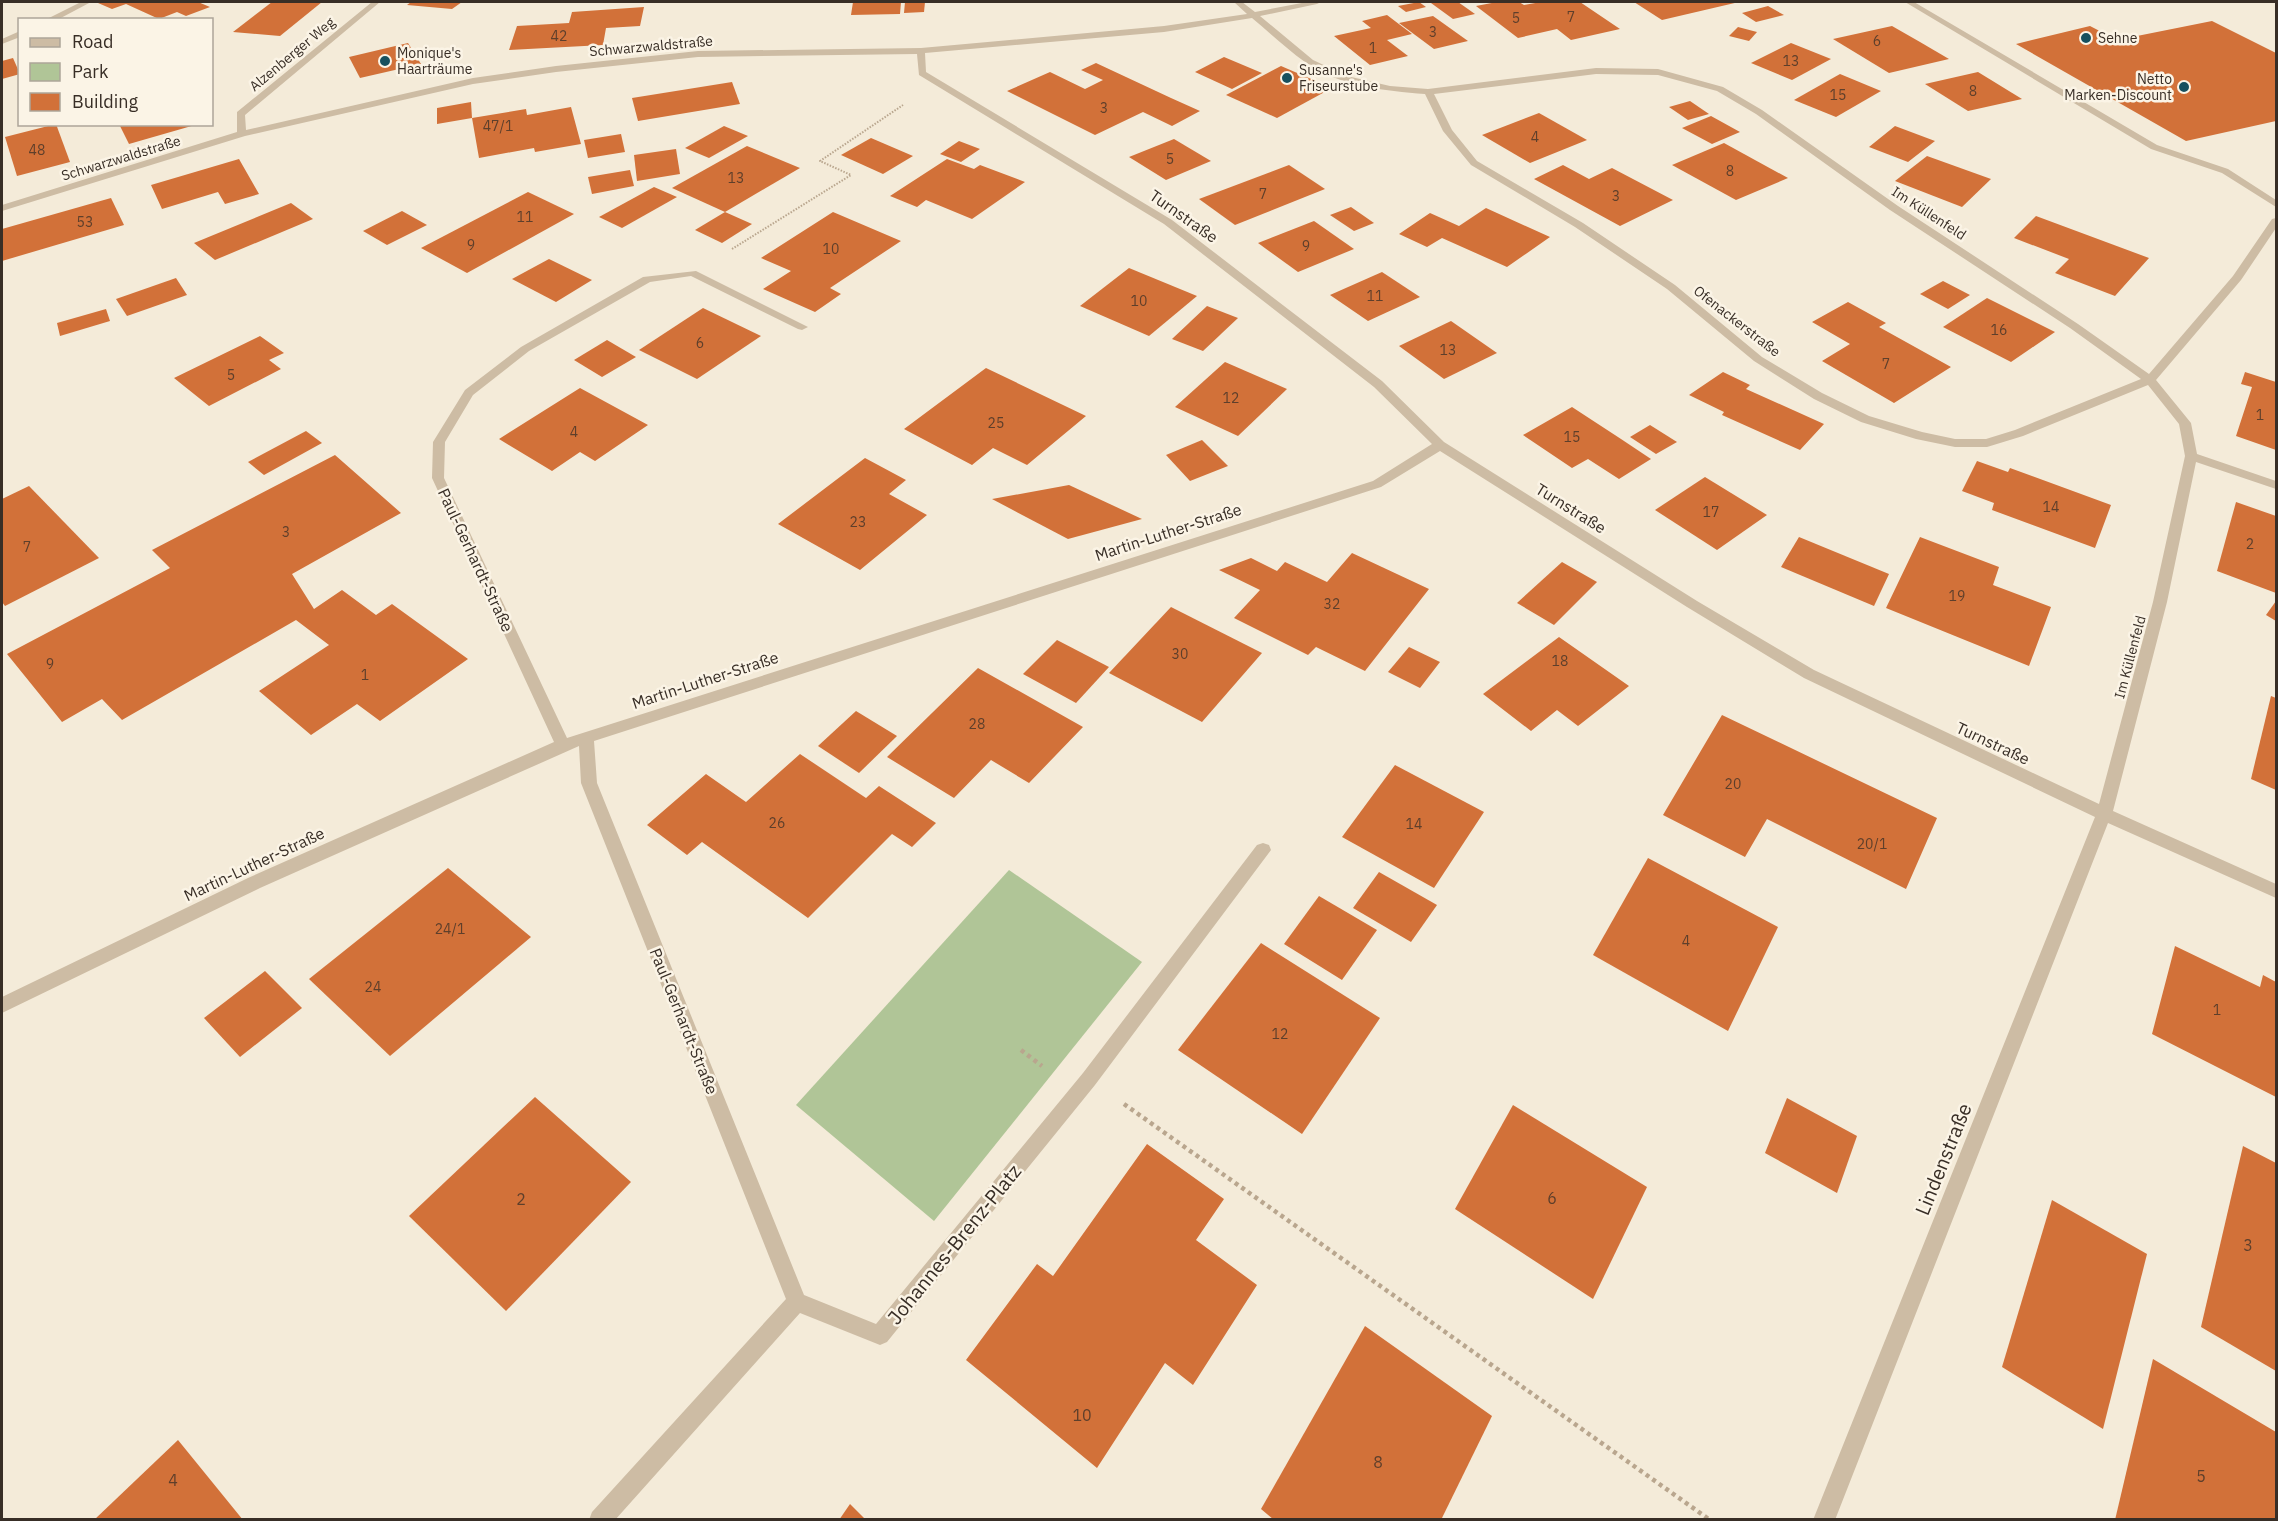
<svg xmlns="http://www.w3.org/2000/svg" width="2278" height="1521" font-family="'IBM Plex Sans',sans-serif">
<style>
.green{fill:#b0c597}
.building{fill:#d27139}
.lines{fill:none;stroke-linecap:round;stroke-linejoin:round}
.path-far1{stroke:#b9a68e;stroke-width:2;stroke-dasharray:1.5 1.5;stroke-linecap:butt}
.path{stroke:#b9a68e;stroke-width:4.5;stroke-dasharray:4 4;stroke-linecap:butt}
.minor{fill:#cdbca4;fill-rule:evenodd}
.poi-dot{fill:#17505e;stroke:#fbf4e6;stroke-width:2}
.labels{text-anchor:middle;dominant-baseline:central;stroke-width:5;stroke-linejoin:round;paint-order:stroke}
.number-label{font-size:14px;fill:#5e3f2b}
.far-poi-label{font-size:14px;fill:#382e26;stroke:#fbf4e6;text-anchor:start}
.far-street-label{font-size:14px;fill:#382e26;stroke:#fbf4e6}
.street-label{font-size:16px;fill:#382e26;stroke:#fbf4e6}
.near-number-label{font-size:16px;fill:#5e3f2b}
.near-street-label{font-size:20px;fill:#382e26;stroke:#fbf4e6}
</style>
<rect width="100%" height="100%" fill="#f4ebd9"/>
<path class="green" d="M1009,870L1142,962L934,1221L796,1105Z"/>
<g class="building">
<path d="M100,2H198L210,7L186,16L177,12L159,19L126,4L112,9L98,3Z"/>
<path d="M272,2H322L280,36L233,32Z"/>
<path d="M411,2H462L452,9L407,5Z"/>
<path d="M853,2H901L900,14L851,15Z"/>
<path d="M905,2H925L924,12L904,13Z"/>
<path d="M1419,2L1426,7L1406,12L1398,6Z"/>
<path d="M1440,2H1458L1475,14L1453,19L1431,3Z"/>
<path d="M1497,2H1519L1524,5L1541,2H1580L1620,29L1571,40L1557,29L1518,38L1476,6Z"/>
<path d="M1634,2H1739L1662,20Z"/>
<path d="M1768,6L1784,15L1756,22L1742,13Z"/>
<path d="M644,7L640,26L606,28L603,45L509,50L517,26L569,23L572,12Z"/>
<path d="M1387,15L1412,34L1387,40L1408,56L1370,65L1334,36L1371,28L1362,21Z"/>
<path d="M1433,16L1468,41L1434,49L1399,23Z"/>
<path d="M2212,21L2276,53V121L2186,141L2016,44L2090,26L2117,40Z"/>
<path d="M1892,26L1920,42L1949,59L1889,73L1833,39Z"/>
<path d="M1738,27L1757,32L1749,41L1729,36Z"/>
<path d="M408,43L421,64L360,78L349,57Z"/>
<path d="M1791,43L1831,59L1792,80L1751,63Z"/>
<path d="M1224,57L1262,73L1232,89L1195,72Z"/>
<path d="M13,58L20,74L2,79V61Z"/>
<path d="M1096,63L1171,98L1200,111L1172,126L1143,112L1095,135L1007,91L1050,72L1085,89L1103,80L1081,70Z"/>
<path d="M1281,66L1332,88L1277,118L1226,95Z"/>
<path d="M1978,72L2022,99L1968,111L1925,84Z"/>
<path d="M1840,74L1881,91L1836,117L1794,100Z"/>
<path d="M732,82L740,104L638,121L632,98Z"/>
<path d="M1690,101L1709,114L1688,120L1669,107Z"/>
<path d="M471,102L472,118L526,109L527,115L571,107L581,144L535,152L534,148L479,158L472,118L437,124V108Z"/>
<path d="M1539,113L1587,140L1530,163L1482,135Z"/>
<path d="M1711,116L1740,132L1712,144L1682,128Z"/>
<path d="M56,124L70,162L17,176L5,137Z"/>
<path d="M119,124H195V125L129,144Z"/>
<path d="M724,126L748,136L709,158L685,148Z"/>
<path d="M1895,126L1935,141L1908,162L1869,147Z"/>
<path d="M621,134L625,152L588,158L584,140Z"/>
<path d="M871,138L913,156L883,174L841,155Z"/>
<path d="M1174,139L1211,161L1166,180L1129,157Z"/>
<path d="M959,141L980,149L961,162L940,154Z"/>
<path d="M1724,143L1788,178L1736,200L1672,165Z"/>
<path d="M747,146L800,168L725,212L672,188Z"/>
<path d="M676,149L680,174L637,181L634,155Z"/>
<path d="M1927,156L1991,179L1962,207L1895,181Z"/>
<path d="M239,159L259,194L225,204L218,192L162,209L151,185Z"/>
<path d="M947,159L974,169L980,165L1025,182L972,219L926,200L917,207L890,196Z"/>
<path d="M1289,165L1325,189L1235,225L1199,199Z"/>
<path d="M1563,165L1589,179L1612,168L1673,200L1620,226L1534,179Z"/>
<path d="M630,170L634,186L592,194L588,177Z"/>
<path d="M654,187L677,197L622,228L599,217Z"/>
<path d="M528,192L574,214L467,273L421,248Z"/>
<path d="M111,198L124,225L2,261V229Z"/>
<path d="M291,203L313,219L215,260L194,243Z"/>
<path d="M1351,207L1374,223L1354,231L1330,215Z"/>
<path d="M1486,208L1550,237L1507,267L1442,238L1427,247L1399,234L1430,213L1459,226Z"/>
<path d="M402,211L427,225L387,245L363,231Z"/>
<path d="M725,212L752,224L722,243L695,230Z"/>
<path d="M833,212L901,241L830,288L841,294L815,312L763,289L791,271L761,258Z"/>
<path d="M2036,216L2149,258L2115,296L2055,273L2069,259L2014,238Z"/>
<path d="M1314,221L1354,249L1298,272L1258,243Z"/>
<path d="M549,259L592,280L556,302L512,279Z"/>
<path d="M1129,268L1197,296L1149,336L1080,306Z"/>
<path d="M1382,272L1420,297L1368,321L1330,295Z"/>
<path d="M176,278L187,295L127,316L116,299Z"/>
<path d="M1943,281L1970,295L1948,309L1920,294Z"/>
<path d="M1987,298L2055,332L2011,362L1943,327Z"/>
<path d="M1848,302L1886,323L1879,327L1951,367L1894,403L1822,361L1850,344L1812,322Z"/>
<path d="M1207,306L1238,318L1203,351L1172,339Z"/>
<path d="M703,308L761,336L697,379L639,350Z"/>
<path d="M106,309L110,321L60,336L57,323Z"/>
<path d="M1451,321L1497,353L1444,379L1399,346Z"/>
<path d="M260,336L284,353L269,360L281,369L209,406L174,378Z"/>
<path d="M607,340L636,357L602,377L574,360Z"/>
<path d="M1225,362L1287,389L1238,436L1175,407Z"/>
<path d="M986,368L1086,416L1027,465L993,448L972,465L904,429Z"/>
<path d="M1723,372L1750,385L1746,389L1824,424L1800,450L1722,415L1724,412L1689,395Z"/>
<path d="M2245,372L2276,382V450L2236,436L2252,387L2241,384Z"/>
<path d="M580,388L648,425L595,461L580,452L552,471L499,439Z"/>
<path d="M1572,407L1621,439L1651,459L1619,479L1588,459L1572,468L1523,435Z"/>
<path d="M1650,425L1677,442L1656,454L1630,437Z"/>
<path d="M306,431L322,443L264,475L248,462Z"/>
<path d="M1202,440L1228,466L1190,481L1166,455Z"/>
<path d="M335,455L401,513L292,574L314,609L342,590L376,615L392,604L468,659L380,721L357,704L311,735L259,691L329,645L296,620L122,720L102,699L62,722L7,654L170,568L152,550Z"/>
<path d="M865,458L906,480L889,494L927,515L860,570L778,524Z"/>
<path d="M1977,461L2008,472L2010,468L2111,505L2095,548L1992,510L1994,503L1962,491Z"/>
<path d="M1705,477L1767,515L1717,550L1655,510Z"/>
<path d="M1069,485L1142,519L1068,539L992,499Z"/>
<path d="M29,486L99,558L5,606L2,602V499Z"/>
<path d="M2236,502L2276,516V593L2217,571Z"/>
<path d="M1799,537L1889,574L1874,606L1781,567Z"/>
<path d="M1920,537L1999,567L1993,585L2051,607L2029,666L1886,608Z"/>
<path d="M1352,553L1429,589L1365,671L1316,647L1308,655L1234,618L1260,590L1219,570L1251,558L1277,571L1285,562L1327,582Z"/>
<path d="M1562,562L1597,582L1554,625L1517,603Z"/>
<path d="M2276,601V621L2266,615Z"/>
<path d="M1171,607L1262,653L1202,722L1109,673Z"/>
<path d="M1559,637L1629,686L1578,726L1557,710L1531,731L1483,694Z"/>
<path d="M1057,640L1109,667L1076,703L1023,674Z"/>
<path d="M1409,647L1440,662L1420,688L1388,672Z"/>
<path d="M978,668L1083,727L1029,783L991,760L954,798L887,757Z"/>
<path d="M2271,696L2276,698V790L2251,779Z"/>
<path d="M856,711L897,736L859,773L818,746Z"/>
<path d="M1722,715L1937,818L1906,889L1767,819L1745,857L1663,815Z"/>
<path d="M800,754L866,798L879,786L936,823L912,847L892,834L808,918L702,842L687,855L647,825L706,774L746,802Z"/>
<path d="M1395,765L1484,812L1434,888L1342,837Z"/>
<path d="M1648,858L1778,927L1728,1031L1593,955Z"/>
<path d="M448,868L531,937L390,1056L309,979Z"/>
<path d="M1379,872L1437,905L1411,942L1353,908Z"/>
<path d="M1319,896L1377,930L1342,980L1284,944Z"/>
<path d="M1261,943L1380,1018L1302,1134L1178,1050Z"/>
<path d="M2175,946L2260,987L2263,975L2276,982V1097L2152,1034Z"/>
<path d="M265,971L302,1008L240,1057L204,1018Z"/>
<path d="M535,1097L631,1182L506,1311L409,1216Z"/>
<path d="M1787,1098L1857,1136L1837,1193L1765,1153Z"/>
<path d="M1513,1105L1647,1187L1593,1299L1455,1209Z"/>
<path d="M1147,1144L1224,1199L1196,1240L1257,1285L1193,1385L1165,1363L1097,1468L966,1360L1037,1264L1053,1276Z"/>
<path d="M2243,1146L2276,1163V1371L2201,1327Z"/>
<path d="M2052,1200L2147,1254L2103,1429L2002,1367Z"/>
<path d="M1365,1326L1492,1416L1441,1520H1274L1261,1509Z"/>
<path d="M2153,1359L2276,1432V1520H2115Z"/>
<path d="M178,1440L243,1520H94Z"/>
<path d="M850,1504L866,1520H839Z"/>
</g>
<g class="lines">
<path class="path-far1" d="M732,249L851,175L820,161L903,105"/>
<g class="path">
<path d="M1021,1050L1042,1066"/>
<path d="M1124,1104L1710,1520"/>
</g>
<g class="minor">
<path d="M81,2H91L57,20H45Z"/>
<path d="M372,2H380L245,115L246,130L473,78L556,66L698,51L921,48L1164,26L1247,14L1234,2H1242L1255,12L1307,2H1321L1317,4L1260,16L1313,60L1347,76L1390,86L1428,89L1596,68L1658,69L1723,87L1762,110L1898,206L2078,324L2149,374L2233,276L2272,219L2276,218V228L2241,280L2156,380L2191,423L2197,454L2276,481V489L2196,462L2167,602L2113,811L2276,884V898L2108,823L1835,1520H1813L2095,817L1804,678L1687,607L1440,451L1381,487L594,741L597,783L804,1295L876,1324L1083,1073L1257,845L1263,843L1269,845L1271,850L1095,1085L887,1342L880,1345L800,1313L615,1520H589L592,1512L786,1299L581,783L579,746L260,888L2,1013V997L248,878L554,742L432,478L433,442L465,390L521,347L643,277L696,271L808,327L802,330L798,329L691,276L650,282L529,351L473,395L445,442L444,478L567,738L1373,481L1432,444L1374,387L1164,224L919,75L917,54L698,57L556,72L473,84L245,136L2,211V205L237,132V112ZM1252,18C1270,33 1287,49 1305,62C1338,86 1385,91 1425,94L1443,131L1471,165L1575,227L1667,289L1754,361L1814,399L1861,422L1916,439L1955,447H1987L2023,436L2148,385L2179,424L2185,456L2153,602L2099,804L1814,670L1697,601L1444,442L1382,381L1172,220L926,72L925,53L1164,32ZM1596,74L1658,75L1717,91L1756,114L1890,210L2070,328L2141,379L2015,430L1986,439H1955L1922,432L1869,416L1822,393L1762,357L1675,285L1583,223L1477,161L1452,130L1434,94Z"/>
<path d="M1905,2H1914L2157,145L2228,169L2276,200V207L2222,173L2151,149Z"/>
<path d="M20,31V37L2,44V39Z"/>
</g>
</g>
<g class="poi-dot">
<circle cx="2086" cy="38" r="6"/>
<circle cx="385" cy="61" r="6"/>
<circle cx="1287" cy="78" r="6"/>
<circle cx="2184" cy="87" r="6"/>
</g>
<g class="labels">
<g class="number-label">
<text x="1571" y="17">7</text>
<text x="1516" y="18">5</text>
<text x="1433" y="32">3</text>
<text x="559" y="36">42</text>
<text x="1877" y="41">6</text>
<text x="1373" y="48">1</text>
<text x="1791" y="61">13</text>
<text x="1973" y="91">8</text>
<text x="1838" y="95">15</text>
<text x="1104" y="108">3</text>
<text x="498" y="126">47/1</text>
<text x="1535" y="137">4</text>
<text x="37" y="150">48</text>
<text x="1170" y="159">5</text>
<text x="1730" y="171">8</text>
<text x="736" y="178">13</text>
<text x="1263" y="194">7</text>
<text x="1616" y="196">3</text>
<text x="525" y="217">11</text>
<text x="85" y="222">53</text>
<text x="471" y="245">9</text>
<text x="1306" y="246">9</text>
<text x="831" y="249">10</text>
<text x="1375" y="296">11</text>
<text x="1139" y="301">10</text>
<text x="1999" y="330">16</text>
<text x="700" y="343">6</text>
<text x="1448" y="350">13</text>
<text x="1886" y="364">7</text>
<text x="231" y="375">5</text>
<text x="1231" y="398">12</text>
<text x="2260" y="415">1</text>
<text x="996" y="423">25</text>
<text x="574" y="432">4</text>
<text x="1572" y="437">15</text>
<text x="2051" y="507">14</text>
<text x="1711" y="512">17</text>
<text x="858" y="522">23</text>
<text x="286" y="532">3</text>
<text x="2250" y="544">2</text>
<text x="27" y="547">7</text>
<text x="1957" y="596">19</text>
<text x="1332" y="604">32</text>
<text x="1180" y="654">30</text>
<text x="1560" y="661">18</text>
<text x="50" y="664">9</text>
<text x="365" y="675">1</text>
<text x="977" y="724">28</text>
<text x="1733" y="784">20</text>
<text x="777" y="823">26</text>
<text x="1414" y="824">14</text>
<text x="1872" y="844">20/1</text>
<text x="450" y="929">24/1</text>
<text x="1686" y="941">4</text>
<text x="373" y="987">24</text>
<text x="2217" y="1010">1</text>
<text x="1280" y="1034">12</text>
</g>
<g class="far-poi-label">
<text x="2098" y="38">Sehne</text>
<text x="397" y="53">Monique's<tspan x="397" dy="16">Haarträume</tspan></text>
<text x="1299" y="70">Susanne's<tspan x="1299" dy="16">Friseurstube</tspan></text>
<text x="2172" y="79" text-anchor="end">Netto<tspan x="2172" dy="16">Marken-Discount</tspan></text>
</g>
<g class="far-street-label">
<text transform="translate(651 46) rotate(-5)">Schwarzwaldstraße</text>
<text transform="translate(292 54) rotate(-40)">Alzenberger Weg</text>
<text transform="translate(121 158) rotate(-17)">Schwarzwaldstraße</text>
<text transform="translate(1929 213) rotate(33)">Im Küllenfeld</text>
<text transform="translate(1737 321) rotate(38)">Ofenackerstraße</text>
<text transform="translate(2130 657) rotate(-75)">Im Küllenfeld</text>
</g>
<g class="street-label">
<text transform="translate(1184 216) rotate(35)">Turnstraße</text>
<text transform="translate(1571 508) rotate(32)">Turnstraße</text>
<text transform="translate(1168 532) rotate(-18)">Martin-Luther-Straße</text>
<text transform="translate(476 560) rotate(65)">Paul-Gerhardt-Straße</text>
<text transform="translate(705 680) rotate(-18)">Martin-Luther-Straße</text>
<text transform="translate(1993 743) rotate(25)">Turnstraße</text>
<text transform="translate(254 864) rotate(-25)">Martin-Luther-Straße</text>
<text transform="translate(684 1021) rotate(68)">Paul-Gerhardt-Straße</text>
</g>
<g class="near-number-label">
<text x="1552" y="1198">6</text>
<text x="521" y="1199">2</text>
<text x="2248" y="1245">3</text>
<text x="1082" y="1415">10</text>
<text x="1378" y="1462">8</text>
<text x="2201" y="1476">5</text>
<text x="173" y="1480">4</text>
</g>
<g class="near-street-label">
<text transform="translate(1943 1159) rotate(-68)">Lindenstraße</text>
<text transform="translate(954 1244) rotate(-51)">Johannes-Brenz-Platz</text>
</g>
</g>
<rect width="2278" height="1521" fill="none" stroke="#382e26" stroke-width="6"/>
<rect x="18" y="18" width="195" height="108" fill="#fbf4e6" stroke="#ada599" stroke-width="1.5"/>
<rect x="30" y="38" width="30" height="9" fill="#cdbca4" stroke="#ada599" stroke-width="1.5"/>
<text x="72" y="48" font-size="18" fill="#382e26">Road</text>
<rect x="30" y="63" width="30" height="18" fill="#b0c597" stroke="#ada599" stroke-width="1.5"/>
<text x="72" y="78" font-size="18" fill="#382e26">Park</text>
<rect x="30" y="93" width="30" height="18" fill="#d27139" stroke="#ada599" stroke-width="1.5"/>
<text x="72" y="108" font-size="18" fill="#382e26">Building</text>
</svg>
